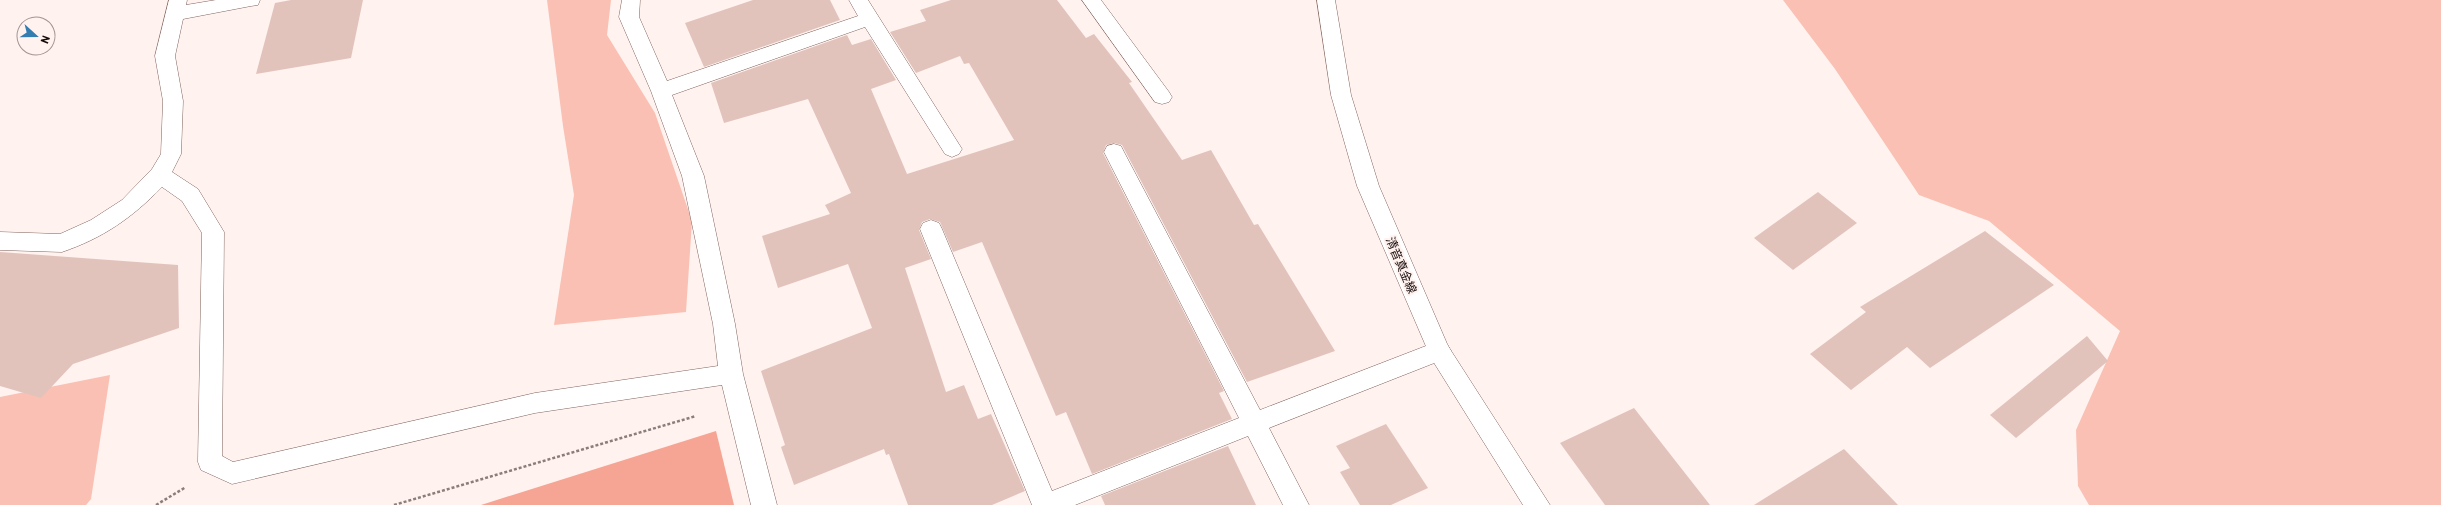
<svg xmlns="http://www.w3.org/2000/svg" width="2441" height="505" font-family="Barlow,'Noto Sans JP',sans-serif">
<style>
.green{fill:#fac0b3}
.water{fill:#f6a594}
.building{fill:#e2c3bc}
.lines{fill:none;stroke-linecap:round;stroke-linejoin:round}
.street-casing{stroke:#81655f;stroke-width:1}
.secondary-casing{stroke:#81655f;stroke-width:1}
.path{stroke:#897e7b;stroke-width:2.5;stroke-dasharray:3 2;stroke-linecap:butt}
.street{fill:#fff;fill-rule:evenodd}
.secondary{fill:#fff;fill-rule:evenodd}
.labels{text-anchor:middle;dominant-baseline:central;stroke-width:4;stroke-linejoin:round;paint-order:stroke}
.street-label{font-size:12px;fill:#140a08;stroke:#fff2ef}
</style>
<rect width="100%" height="100%" fill="#fff2ef"/>
<g class="green">
<path d="M547,0H611L607,35L655,113L692,221L686,312L554,325L574,195L563,126Z"/>
<path d="M1783,0H2441V505H2089L2078,486L2076,430L2120,331L1989,221L1919,195L1835,69Z"/>
<path d="M110,375L91,499L86,505H0V397Z"/>
</g>
<path class="water" d="M716,431L734,505H481Z"/>
<g class="building">
<path d="M291,0H363L351,58L256,74L275,3Z"/>
<path d="M753,0H830L840,20L704,67L685,23Z"/>
<path d="M951,0H1057L1086,38L1094,34L1132,82L1129,83L1182,160L1211,150L1254,225L1258,224L1335,351L1247,382L1122,145L1114,143L1106,145L1103,153L1224,391L1219,393L1232,419L1092,474L1066,412L1056,416L982,242L953,252L940,222L930,219L922,222L919,230L931,259L905,268L946,392L964,385L978,419L991,414L1025,491L992,505H908L889,454L886,455L884,449L794,485L781,447L785,445L761,371L872,328L848,264L778,288L762,236L830,214L825,205L851,193L808,99L724,123L711,83L847,35L852,45L871,39L896,80L871,89L907,174L1014,140L969,63L964,64L960,56L916,73L890,32L926,21L920,10Z"/>
<path d="M1818,192L1857,223L1793,270L1754,238Z"/>
<path d="M1985,231L2054,285L1930,368L1907,347L1851,390L1810,354L1866,312L1860,307Z"/>
<path d="M0,252L178,265L179,328L73,364L41,398L0,386Z"/>
<path d="M2087,336L2108,361L2016,438L1990,415Z"/>
<path d="M1634,408L1710,505H1605L1560,443Z"/>
<path d="M1386,424L1428,488L1391,505H1360L1340,472L1350,468L1336,446Z"/>
<path d="M1228,446L1256,505H1105L1101,496Z"/>
<path d="M1844,449L1898,505H1754Z"/>
</g>
<g class="lines">
<g class="street-casing">
<g id="street">
<path d="M169,0H187L186,5L216,0H260L258,5L251,6L183,19L175,56L183,101L181,154L172,172L198,189L224,232L222,456L233,462L535,393L718,366L713,324L682,176L651,91L619,17L622,0H640L639,17L667,81L858,16L849,0H868L962,149L959,154L952,157L945,154L865,27L672,95L704,176L735,324L743,374L777,505H751L722,385L535,413L232,484L201,470L198,462L202,233L182,201L162,187C132,218 103,238 62,252L0,250V232L60,234L91,220L122,200L152,169L161,154L163,101L155,56Z"/>
<path d="M1082,0H1101L1169,92L1172,97L1169,102L1162,104L1155,102Z"/>
<path d="M1114,144L1121,146L1124,152L1260,410L1431,344L1439,341L1447,344L1451,351L1447,358L1269,428L1309,505H1283L1248,436L1075,505H1032L920,229L923,223L931,220L939,223L942,229L1052,491L1239,418L1104,152L1107,146Z"/>
</g>
</g>
<g class="secondary-casing">
<path id="secondary" d="M1317,0H1335L1351,95L1379,186L1448,346L1550,505H1523L1431,358L1357,186L1331,95Z"/>
</g>
<g class="path">
<path d="M156,505L186,487"/>
<path d="M394,505L696,416"/>
</g>
<use href="#street" class="street"/>
<use href="#secondary" class="secondary"/>
</g>
<g class="labels">
<g class="street-label">
<text transform="translate(1402 265) rotate(67)">清音真金線</text>
</g>
</g>
<g transform="translate(36 36) rotate(111)"><circle r="19" fill="#fff2ef" stroke="#a19593"/>
<path d="M0-3L7 15L0 10L-7 15Z" fill="#337db1"/>
<text y="-6" font-size="11" font-weight="bold" text-anchor="middle" fill="#140a08">N</text>
</g>
</svg>
